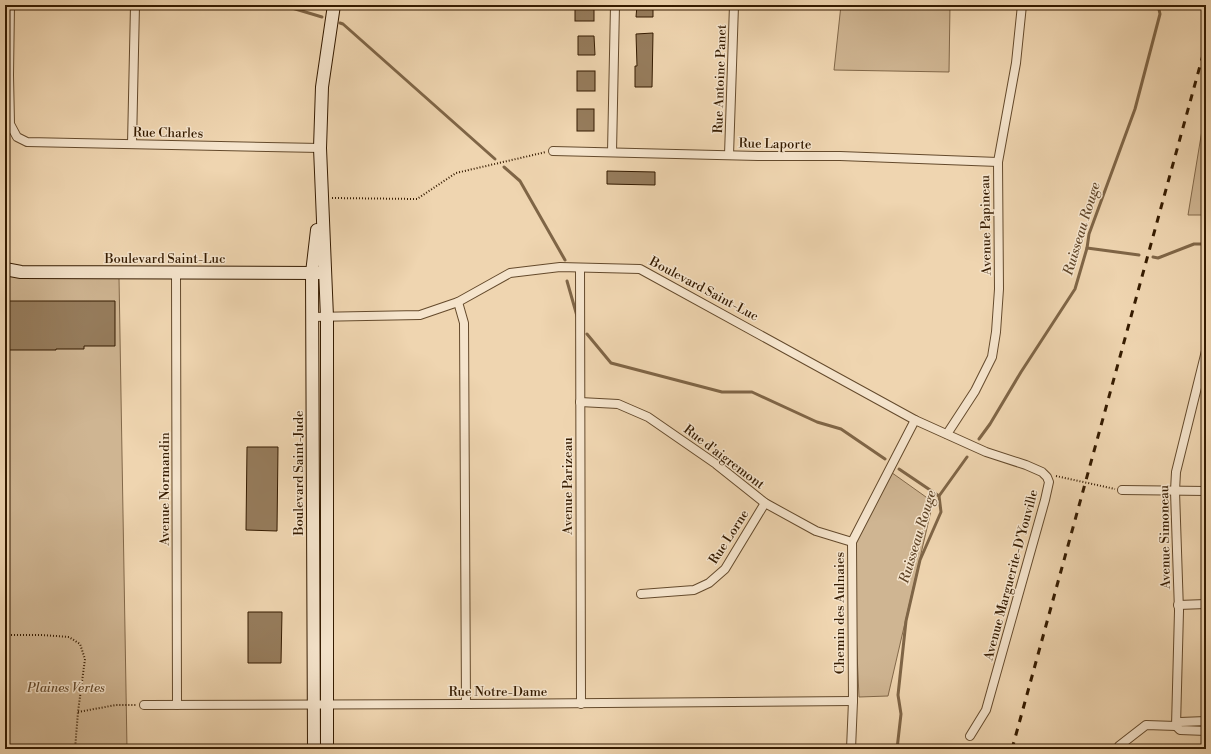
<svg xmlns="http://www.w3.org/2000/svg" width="1211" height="754" font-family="'Libre Bodoni',serif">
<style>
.green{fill:#cfb592;stroke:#826849}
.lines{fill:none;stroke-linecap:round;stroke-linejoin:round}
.stream{stroke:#7f6546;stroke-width:3}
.building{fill:#967c5c;stroke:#351b00}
.street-casing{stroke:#644a2c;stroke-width:10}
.secondary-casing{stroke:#351b00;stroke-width:14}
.path{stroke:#351b00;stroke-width:2;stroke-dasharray:1 2;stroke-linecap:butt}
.street{stroke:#f5e4cc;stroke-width:8}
.secondary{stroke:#f5e4cc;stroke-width:12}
.rail{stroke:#351b00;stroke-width:3;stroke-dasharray:7 7;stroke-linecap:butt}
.labels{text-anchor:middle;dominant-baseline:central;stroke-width:3;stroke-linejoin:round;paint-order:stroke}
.street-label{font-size:13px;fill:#351b00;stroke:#f5e4cc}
.park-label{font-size:13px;font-style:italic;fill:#63492c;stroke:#f5e4cc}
.water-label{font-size:14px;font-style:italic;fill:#604629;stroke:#f5e4cc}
</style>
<rect width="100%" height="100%" fill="#efd5b0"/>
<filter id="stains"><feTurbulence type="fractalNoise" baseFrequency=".005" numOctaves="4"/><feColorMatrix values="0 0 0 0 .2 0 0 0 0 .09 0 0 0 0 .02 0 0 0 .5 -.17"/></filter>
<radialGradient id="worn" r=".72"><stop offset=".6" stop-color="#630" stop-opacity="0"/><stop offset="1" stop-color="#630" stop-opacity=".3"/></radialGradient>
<g class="green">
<path d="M841,5H950L949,72L834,70Z"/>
<path d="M1206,109V215H1188L1205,112Z"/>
<path d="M5,276L119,277L127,749H5Z"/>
<path d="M888,470L933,502L888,696L859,697L852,542Z"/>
</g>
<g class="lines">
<g class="stream">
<path d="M282,5L322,17"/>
<path d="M340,23L343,24L495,159"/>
<path d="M504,167L520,181L565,260"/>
<path d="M1087,248L1139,255"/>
<path d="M1153,257L1158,258L1194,244H1206"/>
<path d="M567,281L577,316"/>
<path d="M587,334L611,363L722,392H752L817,422L841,429L885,459"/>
<path d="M979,439L990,424L1021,372L1075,289L1087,248L1089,234L1135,109L1160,14L1158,5"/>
<path d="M899,469L939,496"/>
<path d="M897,749L901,714L898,695L906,621L920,560L941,512L939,496L967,457"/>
</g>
</g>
<g class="building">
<rect x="575" y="5" width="19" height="16"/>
<path d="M637,5H653V17H636Z"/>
<path d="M653,33L652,87H635V66H637L636,34Z"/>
<path d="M578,36H594L595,55H578Z"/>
<rect x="577" y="71" width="18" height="20"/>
<rect x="577" y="109" width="17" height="22"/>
<path d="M607,171L655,172V185L607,184Z"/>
<path d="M5,301H115V346H84V349H56V350H5Z"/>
<path d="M247,447H278L277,531L246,530Z"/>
<path d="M248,612H282L281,663H248Z"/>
</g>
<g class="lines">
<g class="street-casing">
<g id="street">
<path d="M10,5L9,75L10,124L17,137L27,142L320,148"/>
<path d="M132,144L135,5"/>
<path d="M553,151L758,156H840L998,162"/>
<path d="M612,152L615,5"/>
<path d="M729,155L734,5"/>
<path d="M580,268L581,704"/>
<path d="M176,273L177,705"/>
<path d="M458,302L464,323L466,704"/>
<path d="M312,317L420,315L458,302L510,273L560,267L640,269L915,420L986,452L1026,465L1042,472L1047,477L1049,482L1045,500L986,710L970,736"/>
<path d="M580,402L618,404L648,417L716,464L765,503L816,531L852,542"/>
<path d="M947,434L975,391L992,357L996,332L999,289L998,162L1016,63L1022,5"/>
<path d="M1122,490L1206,491"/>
<path d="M641,594L694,590L709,583L725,569L765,503"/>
<path d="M1178,605L1206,604"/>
<path d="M144,705L466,704L853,701"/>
<path d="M1176,726L1179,611L1175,491L1176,472L1206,351"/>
<path d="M1176,726L1180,730L1206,731"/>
<path d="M1176,726L1180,722L1206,721"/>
<path d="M851,749L853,701L852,542L915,420"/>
<path d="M1117,749L1119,746L1146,725L1176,726"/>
</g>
</g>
<g class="secondary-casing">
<g id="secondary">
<path d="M5,269L21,272L320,273"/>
<path d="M314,749L312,273L317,230"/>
<path d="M327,749V317L320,148L322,87L334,5"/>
</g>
</g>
<g class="path">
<path d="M332,198L417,199L456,173L546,152"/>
<path d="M1056,476L1115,489"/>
<path d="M5,635H42L69,637L80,644L85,659L78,712L75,749"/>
<path d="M78,712L116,705H137"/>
</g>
<use href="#street" class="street"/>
<use href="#secondary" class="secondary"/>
<path class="rail" d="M1012,749L1206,44"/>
</g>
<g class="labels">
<g class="street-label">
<text transform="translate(720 79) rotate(-88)">Rue Antoine Panet</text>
<text transform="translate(168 133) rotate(1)">Rue Charles</text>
<text transform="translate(775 144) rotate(1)">Rue Laporte</text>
<text transform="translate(986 225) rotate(-91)">Avenue Papineau</text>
<text x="165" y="259">Boulevard Saint-Luc</text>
<text transform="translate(704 289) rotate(28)">Boulevard Saint-Luc</text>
<text transform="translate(724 457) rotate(37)">Rue d'aigremont</text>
<text transform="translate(299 473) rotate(-90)">Boulevard Saint-Jude</text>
<text transform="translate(568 486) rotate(-90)">Avenue Parizeau</text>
<text transform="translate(165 489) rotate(-90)">Avenue Normandin</text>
<text transform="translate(729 537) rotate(-57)">Rue Lorne</text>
<text transform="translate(1165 537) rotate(-91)">Avenue Simoneau</text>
<text transform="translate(1011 575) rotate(-75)">Avenue Marguerite-D'Youville</text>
<text transform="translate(840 613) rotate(-90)">Chemin des Aulnaies</text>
<text x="498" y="692">Rue Notre-Dame</text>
</g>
<g class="park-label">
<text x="66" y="688">Plaines Vertes</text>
</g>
<g class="water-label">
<text transform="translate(1082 229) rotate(-73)">Ruisseau Rouge</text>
<text transform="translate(918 537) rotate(-73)">Ruisseau Rouge</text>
</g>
</g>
<rect width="1211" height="754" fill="none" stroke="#efd5b0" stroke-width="20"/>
<rect x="6" y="6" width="1199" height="742" fill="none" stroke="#351b00" stroke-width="2"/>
<rect x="10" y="10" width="1191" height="734" fill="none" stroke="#351b00"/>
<rect width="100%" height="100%" filter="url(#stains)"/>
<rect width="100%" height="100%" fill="url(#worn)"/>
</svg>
